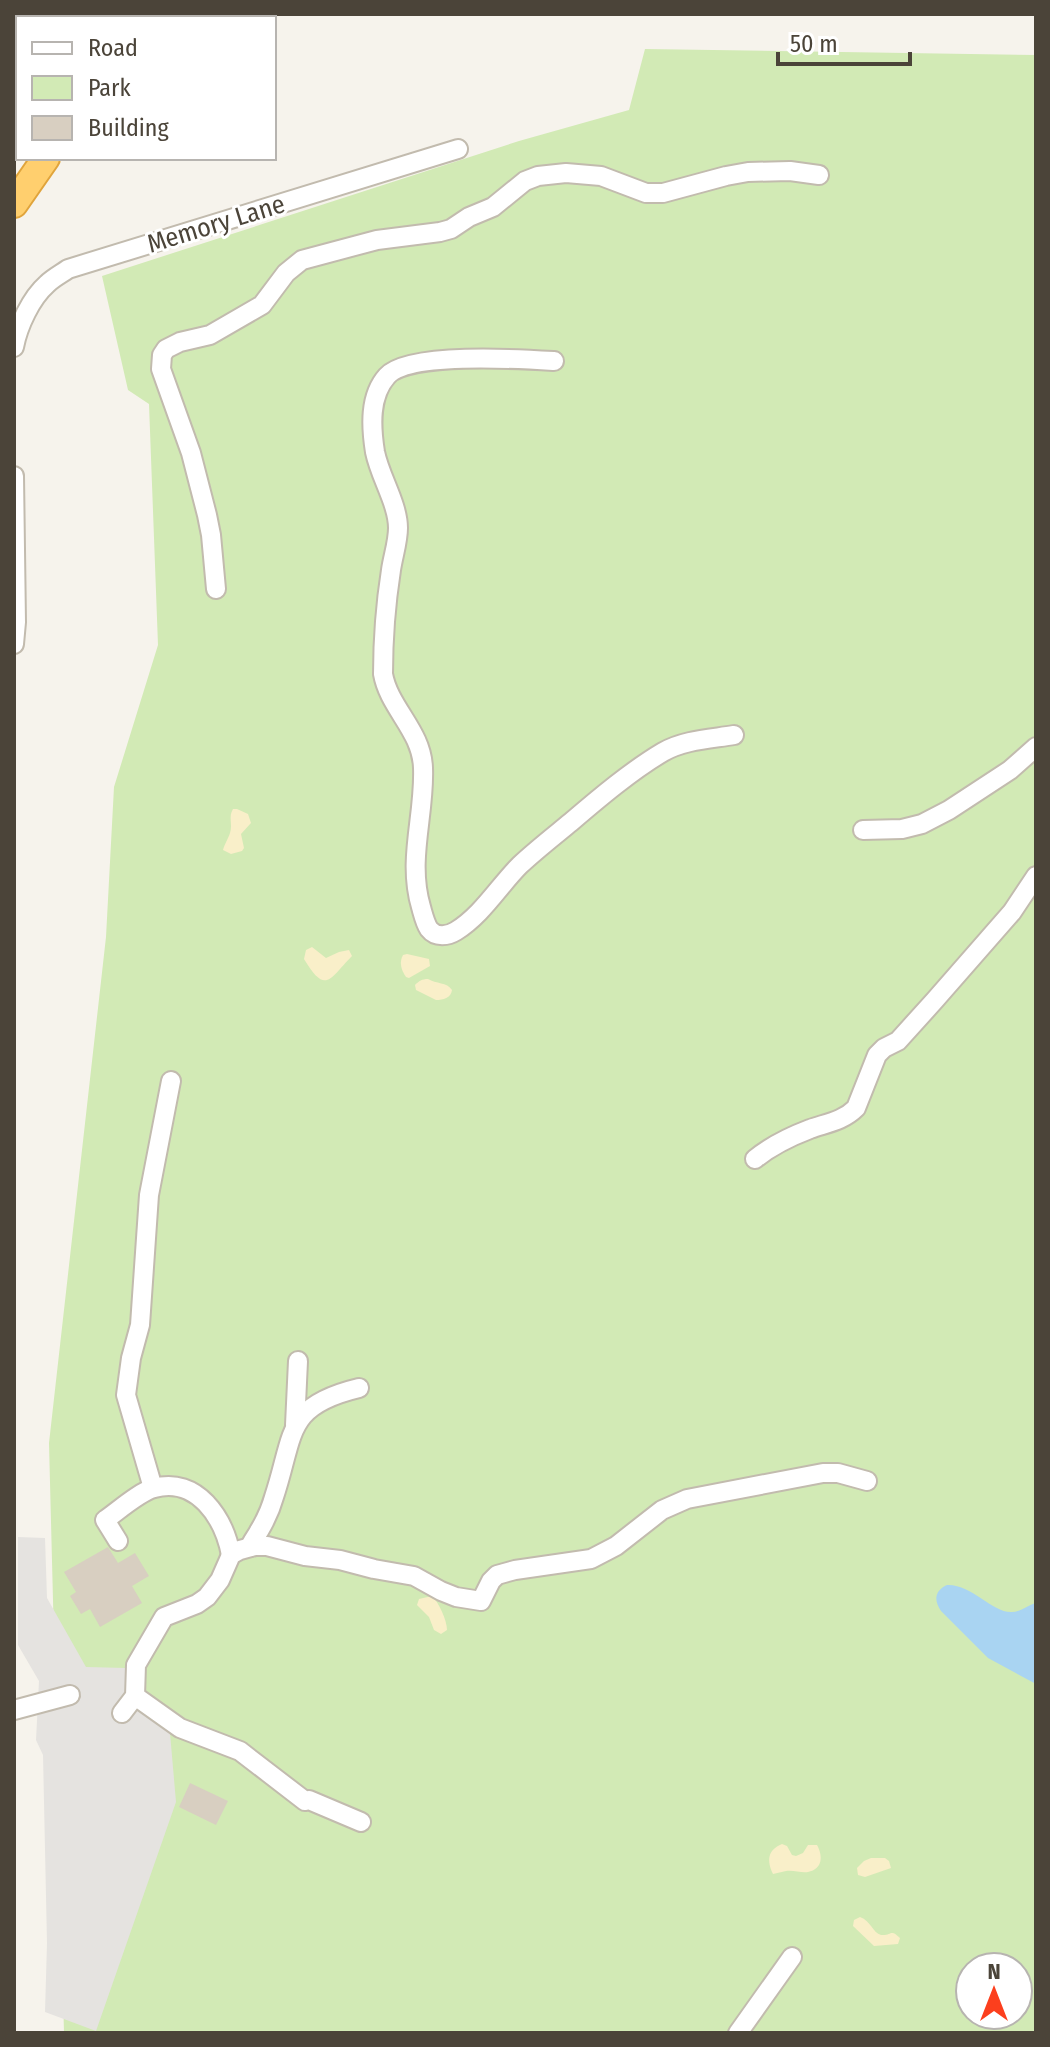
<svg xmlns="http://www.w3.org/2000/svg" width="1050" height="2047" font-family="'Fira Sans Condensed',sans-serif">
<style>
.green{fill:#d2eab5;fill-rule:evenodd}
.sand{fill:#f9efc9}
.parking{fill:#e5e3e0}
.water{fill:#a9d4f2}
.building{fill:#d8cfc1}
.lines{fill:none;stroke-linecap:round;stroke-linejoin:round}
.minor-casing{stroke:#c2bbae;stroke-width:22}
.highway-casing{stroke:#e0a43c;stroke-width:30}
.minor{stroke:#fff;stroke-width:18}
.highway{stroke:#ffcf6e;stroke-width:26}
.labels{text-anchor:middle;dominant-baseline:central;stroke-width:6;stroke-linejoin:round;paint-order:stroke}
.street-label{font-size:26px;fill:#4b4439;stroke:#fff}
</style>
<rect width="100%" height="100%" fill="#f6f3ec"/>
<path class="green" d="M645,49L1036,55V2033H64L49,1443L106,937L114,787L158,645L149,404L128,390L102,276L519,141L629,110ZM970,1967H1018V2015H970Z"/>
<g class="sand">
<path d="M233,809H237L248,814L251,823L241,834L244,848L242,851L231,854L223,850C225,843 228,839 230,833C233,824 228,817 233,809Z"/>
<path d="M312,947L326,958L339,952L349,950L352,956C330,978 326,996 304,959L306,950Z"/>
<path d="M407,954L429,959L430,966L409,978L406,977C401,970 399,962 403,955Z"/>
<path d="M428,979C436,984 447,982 452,990C451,998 443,1000 436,1000L416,990L415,985C419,981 422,979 428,979Z"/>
<path d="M432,1596C439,1603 447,1620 447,1630L441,1634L434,1630L429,1617L417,1605L419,1599Z"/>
<path d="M782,1844L787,1846L792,1855L796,1856L803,1853L808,1845H817C823,1856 823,1869 808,1872C801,1873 794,1870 786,1871C782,1872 777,1873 773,1874C767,1861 767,1850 782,1844Z"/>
<path d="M871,1858H885L889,1861L891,1868L865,1877L858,1875L857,1868L864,1861Z"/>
<path d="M860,1917C871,1921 873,1933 881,1935C892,1936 890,1928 900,1938L898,1944L874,1946L853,1926L854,1920Z"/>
</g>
<path class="parking" d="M18,1537L45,1538L47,1598L86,1667L126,1668L128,1701L170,1733L176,1802L96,2031L45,2012L47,1943L43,1755L36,1740L39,1681L18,1645Z"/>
<path class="water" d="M947,1585C972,1584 992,1613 1012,1612C1021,1612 1028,1605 1036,1603V1684L988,1658L941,1611C934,1601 934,1591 947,1585Z"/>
<g class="building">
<path d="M108,1547L118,1563L135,1553L149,1576L132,1586L142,1603L100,1627L90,1609L81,1614L70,1596L76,1592L64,1572Z"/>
<path d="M190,1783L228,1801L216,1825L179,1807Z"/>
</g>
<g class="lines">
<g class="minor-casing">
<g id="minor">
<path d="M14,347C18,326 31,298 47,284C53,278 61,274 68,269L458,149"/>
<path d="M554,361C521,359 408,352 387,376C369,396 371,427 375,452C380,477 398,504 398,528C398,542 393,556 391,570C386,602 383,642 383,674C389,708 422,731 423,768C425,815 407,860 421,907C423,914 425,923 429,929C436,938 448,936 456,931C482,915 499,886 520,865C536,850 554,836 571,822C599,798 631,771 663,752C684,740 710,739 734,735"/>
<path d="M14,476L16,622L14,644"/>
<path d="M216,589L211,535L207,515L191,453L161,369L162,355L166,349L180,342L210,335L262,305L286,273L302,260L377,240L440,232L451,229L469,217L493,207L525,181L538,176L566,173L601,176L646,193H663L726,176L748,172L790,171L819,175"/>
<path d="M863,830L902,829L922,824L949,810L1010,770L1036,747"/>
<path d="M755,1159C772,1145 789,1137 810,1129C827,1123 843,1121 856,1108L877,1055L884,1048L898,1041L935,1000L1012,912L1036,876"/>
<path d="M295,1425L298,1361"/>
<path d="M153,1488L126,1395L131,1358L140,1325L149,1195L171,1081"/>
<path d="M118,1541L105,1520C118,1511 139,1492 154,1488C197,1476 224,1518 231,1555"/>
<path d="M250,1547C252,1541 256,1537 259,1531C265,1521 271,1508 274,1497C295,1434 284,1406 359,1388"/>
<path d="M135,1696L180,1728L240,1751L305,1801L309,1800L361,1822"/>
<path d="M14,1710L70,1695"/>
<path d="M122,1713L135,1696L136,1665L164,1617L197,1604L207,1597L220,1580L231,1555L240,1550L255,1546H267L305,1556L340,1560L374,1569L414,1576L441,1591L456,1597L481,1601L491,1581L497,1575L515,1570L591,1559L616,1546L662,1510L687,1499L823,1473H838L867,1481"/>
<path d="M738,2033L792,1957"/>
</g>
</g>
<g class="highway-casing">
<g id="highway">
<path d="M143,18L146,14"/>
<path d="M14,204L46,158"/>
</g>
</g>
<use href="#minor" class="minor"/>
<use href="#highway" class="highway"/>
</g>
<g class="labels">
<g class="street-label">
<text transform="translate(216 224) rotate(-17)">Memory Lane</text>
</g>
</g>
<rect width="1050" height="2047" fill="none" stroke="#4b4439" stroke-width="32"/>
<rect x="16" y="16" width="260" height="144" fill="#ffffff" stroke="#b7b4b0" stroke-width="2"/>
<rect x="32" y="42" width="40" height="12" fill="#ffffff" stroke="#b7b4b0" stroke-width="2"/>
<text x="88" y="56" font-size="24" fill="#4b4439">Road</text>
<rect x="32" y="76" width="40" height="24" fill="#d2eab5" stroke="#b7b4b0" stroke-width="2"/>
<text x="88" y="96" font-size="24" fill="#4b4439">Park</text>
<rect x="32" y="116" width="40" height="24" fill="#d8cfc1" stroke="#b7b4b0" stroke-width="2"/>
<text x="88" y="136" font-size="24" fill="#4b4439">Building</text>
<g transform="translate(994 1991)"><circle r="38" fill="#ffffff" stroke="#b7b4b0" stroke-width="2"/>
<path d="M0-6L14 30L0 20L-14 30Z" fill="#fc3f1d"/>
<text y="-12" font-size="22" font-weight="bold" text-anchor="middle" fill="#4b4439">N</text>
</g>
<path d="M778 52v12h132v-12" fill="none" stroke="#4b4439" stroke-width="4"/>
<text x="790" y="52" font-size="24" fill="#4b4439" stroke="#ffffff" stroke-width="6" paint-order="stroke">50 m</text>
</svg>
